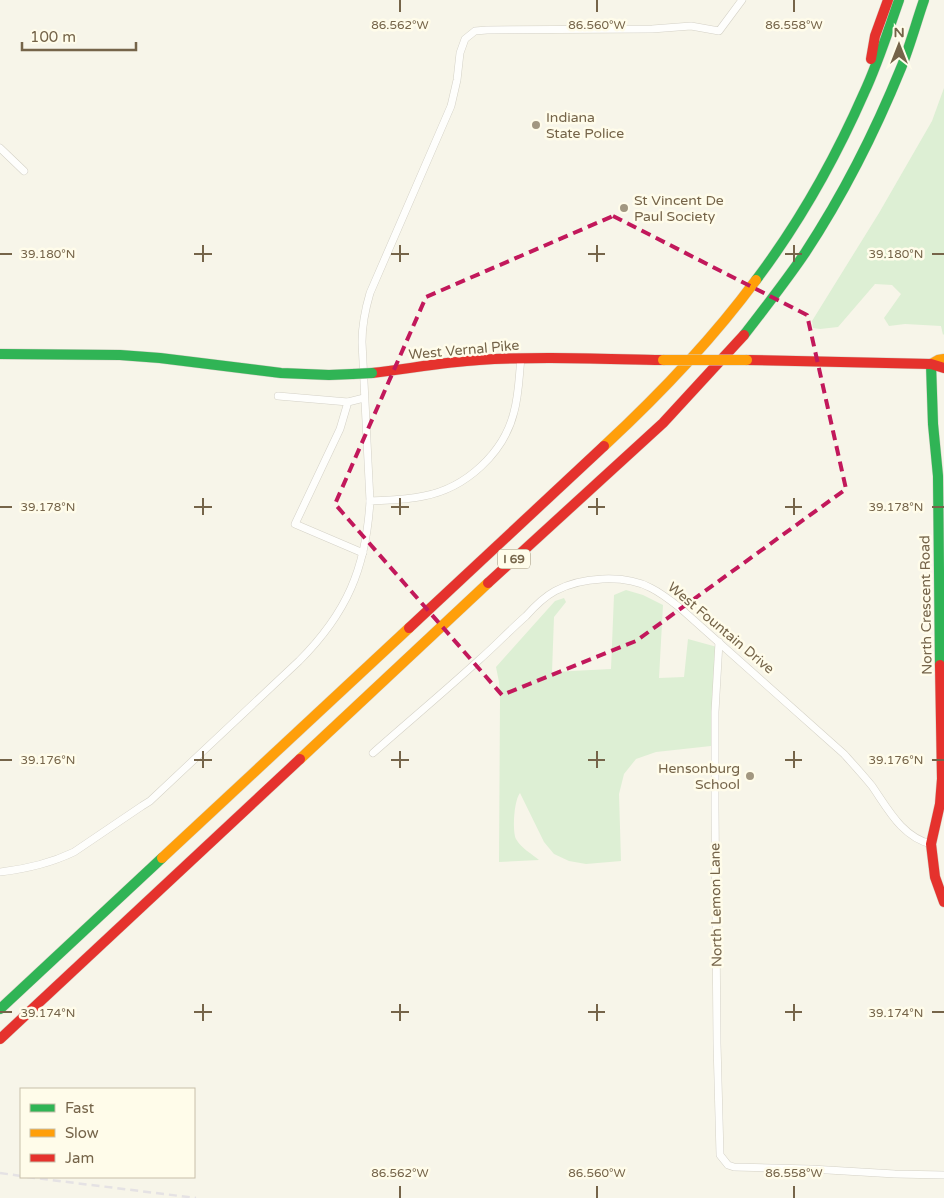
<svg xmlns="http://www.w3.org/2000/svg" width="944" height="1198" font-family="'Varela Round',sans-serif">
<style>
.green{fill:#ddefd4}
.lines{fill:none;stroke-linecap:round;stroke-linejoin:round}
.street-casing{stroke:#d4d1c6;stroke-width:8}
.fast-casing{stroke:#d5d1c6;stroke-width:11}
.slow-casing{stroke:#d5d1c6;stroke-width:11}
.jam-casing{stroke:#d5d1c6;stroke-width:11}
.street{stroke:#fefefc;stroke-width:7}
.fast{stroke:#30b455;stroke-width:10}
.slow{stroke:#ff9f0a;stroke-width:10}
.jam{stroke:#e5322d;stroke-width:10}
.rail{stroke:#e5e2e4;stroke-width:2.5;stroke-dasharray:8 5;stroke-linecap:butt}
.fast-bridge-casing{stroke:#d5d1c6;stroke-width:11;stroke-linecap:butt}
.slow-bridge-casing{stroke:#d5d1c6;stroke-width:11;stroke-linecap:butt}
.fast-bridge{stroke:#30b455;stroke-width:10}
.slow-bridge{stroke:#ff9f0a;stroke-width:10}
.marked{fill:none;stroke:#c2185b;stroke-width:4;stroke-dasharray:10 6;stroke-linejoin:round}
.ticks{fill:none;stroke:#756449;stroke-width:2}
.poi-dot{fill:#a29781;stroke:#fffcea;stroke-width:2}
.labels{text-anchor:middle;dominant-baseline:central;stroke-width:5;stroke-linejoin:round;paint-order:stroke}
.shield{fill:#fffcea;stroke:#9e9279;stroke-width:1}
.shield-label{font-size:12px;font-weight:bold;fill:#756449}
.poi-label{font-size:14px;fill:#756449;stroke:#fffcea;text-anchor:start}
.street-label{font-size:14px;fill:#756449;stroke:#fffcea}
.ticks-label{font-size:12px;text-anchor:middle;fill:#756449;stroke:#fffcea;stroke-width:5;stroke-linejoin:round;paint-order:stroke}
</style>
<rect width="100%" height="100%" fill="#f7f5e9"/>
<g class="green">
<path d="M944,88V334L943,335L941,326L905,324L889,326L884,318L901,294L892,285L875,284L838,327L820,329L813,328L812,321L879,213L932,121Z"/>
<path d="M626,590L643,595L663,605L659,678L684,677L688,639L717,647L711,746L656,752L636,759L624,774L619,794L621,861L586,864L569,861L554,854L544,842L520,793C514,800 512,831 516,839C521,848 532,854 539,860L499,862L500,700L499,682L496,667L555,601L564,598L566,602L554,617L552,672L611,669L614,595Z"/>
</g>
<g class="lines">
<g class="street-casing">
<g id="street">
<path d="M0,148L24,171"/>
<path d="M278,396L348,402"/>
<path d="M370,501L362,342C362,325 365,310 370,293L451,106L457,80L460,53L465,39L475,31L487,30L652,29L691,26L719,31L742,0"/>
<path d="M363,553L295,524L340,429L348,402L364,398"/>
<path d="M719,642L715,712V807L717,1043L720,1155L728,1165L734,1167L811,1169L895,1174L944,1175"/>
<path d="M373,753C408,722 444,692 479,660C495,646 510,630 526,616C534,607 544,597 555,591C581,577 624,574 651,588C661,593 670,600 679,607L844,754C853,764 863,775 872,786C888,809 902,837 931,844"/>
<path d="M0,872C26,869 51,863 74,852L142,806L150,801L299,661C347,613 366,568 370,501C388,500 406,500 424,496C466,488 504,453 514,412C519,394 519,376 521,358"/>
</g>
</g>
<g class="fast-casing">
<g id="fast">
<path d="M756,280C799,223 835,159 864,93C878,63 888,31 899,0"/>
<path d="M744,335C765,308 786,281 805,253C843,195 875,132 901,68C910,46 916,23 924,0"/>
<path d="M0,354L120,355L160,358L281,373L329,375L353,374"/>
<path d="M931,364L933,424L938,476L940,665"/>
<path d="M0,1009L162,858"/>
</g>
</g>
<g class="slow-casing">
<g id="slow">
<path d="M931,364L938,360L944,359"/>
<path d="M604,446C659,395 711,341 756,280"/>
<path d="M300,759L488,583"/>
<path d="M162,858L409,628"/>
</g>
</g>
<g class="jam-casing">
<g id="jam">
<path d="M871,59L875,36L888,0"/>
<path d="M747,360L931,364L944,368"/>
<path d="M372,373C408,369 443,362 479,360C540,356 602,359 663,360"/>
<path d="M488,583L663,423L744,335"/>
<path d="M409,628L604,446"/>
<path d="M940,665L942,779L940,804L931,844L935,877L944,902"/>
<path d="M0,1039L300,759"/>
</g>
</g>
<use href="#street" class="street"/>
<use href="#fast" class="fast"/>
<use href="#slow" class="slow"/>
<use href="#jam" class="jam"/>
<g class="rail">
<path d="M0,1173L21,1176"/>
<path d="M27,1177L196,1198"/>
</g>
<g class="fast-bridge-casing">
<path id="fast-bridge" d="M353,374L372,373"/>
</g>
<g class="slow-bridge-casing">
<path id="slow-bridge" d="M663,360H747"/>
</g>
<use href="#fast-bridge" class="fast-bridge"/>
<use href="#slow-bridge" class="slow-bridge"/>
</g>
<path class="marked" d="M613,216L807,315L846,489L636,641L502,695L335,504L426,297Z"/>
<path class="ticks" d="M400,0V12M597,0V12M794,0V12M203,245V262M400,245V262M597,245V262M794,245V262M0,254H12M194,254H212M391,254H409M588,254H605M785,254H802M932,254H944M203,498V515M400,498V515M597,498V515M794,498V515M0,507H12M194,507H212M391,507H409M588,507H605M785,507H802M932,507H944M203,751V768M400,751V768M597,751V768M794,751V768M0,760H12M194,760H212M391,760H409M588,760H605M785,760H802M932,760H944M203,1004V1021M400,1004V1021M597,1004V1021M794,1004V1021M0,1012H12M194,1012H212M391,1012H409M588,1012H605M785,1012H802M932,1012H944M400,1186V1198M597,1186V1198M794,1186V1198"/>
<g class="poi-dot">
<circle cx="536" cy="125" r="5"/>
<circle cx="624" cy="208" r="5"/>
<circle cx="750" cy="776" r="5"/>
</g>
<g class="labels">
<rect class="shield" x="498" y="549.5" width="32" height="19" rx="4"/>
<g class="shield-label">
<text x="514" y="559">I 69</text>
</g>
<g class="poi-label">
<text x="546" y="117">Indiana<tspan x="546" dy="16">State Police</tspan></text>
<text x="634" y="200">St Vincent De<tspan x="634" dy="16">Paul Society</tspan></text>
<text x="740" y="768" text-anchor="end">Hensonburg<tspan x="740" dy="16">School</tspan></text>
</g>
<g class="street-label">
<text transform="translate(464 350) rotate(-5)">West Vernal Pike</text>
<text transform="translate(926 605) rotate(-91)">North Crescent Road</text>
<text transform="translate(721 628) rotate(40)">West Fountain Drive</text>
<text transform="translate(716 905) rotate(-91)">North Lemon Lane</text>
</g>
</g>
<g class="ticks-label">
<text x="400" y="29">86.562°W</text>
<text x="597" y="29">86.560°W</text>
<text x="794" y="29">86.558°W</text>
<text x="48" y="258">39.180°N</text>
<text x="896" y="258">39.180°N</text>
<text x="48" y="511">39.178°N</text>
<text x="896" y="511">39.178°N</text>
<text x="48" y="764">39.176°N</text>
<text x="896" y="764">39.176°N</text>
<text x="48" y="1017">39.174°N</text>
<text x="896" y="1017">39.174°N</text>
<text x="400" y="1177">86.562°W</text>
<text x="597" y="1177">86.560°W</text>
<text x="794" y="1177">86.558°W</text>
</g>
<rect x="20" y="1088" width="175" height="90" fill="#fffcea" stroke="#c8bfaa"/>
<rect x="30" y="1104" width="25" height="8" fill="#30b455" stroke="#c8bfaa"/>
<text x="65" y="1113" font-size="15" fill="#756449">Fast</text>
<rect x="30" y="1129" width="25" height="8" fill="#ff9f0a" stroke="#c8bfaa"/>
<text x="65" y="1138" font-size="15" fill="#756449">Slow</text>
<rect x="30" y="1154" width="25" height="8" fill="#e5322d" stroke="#c8bfaa"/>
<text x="65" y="1163" font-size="15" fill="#756449">Jam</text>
<g transform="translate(899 45)" stroke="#fffcea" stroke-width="4" paint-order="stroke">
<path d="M0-4L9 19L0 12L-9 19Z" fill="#756449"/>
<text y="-8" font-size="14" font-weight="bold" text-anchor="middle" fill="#756449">N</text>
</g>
<path d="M22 42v8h114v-8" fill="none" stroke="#756449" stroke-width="2.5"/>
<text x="30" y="42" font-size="15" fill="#756449" stroke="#fffcea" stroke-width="4" paint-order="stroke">100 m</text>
</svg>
